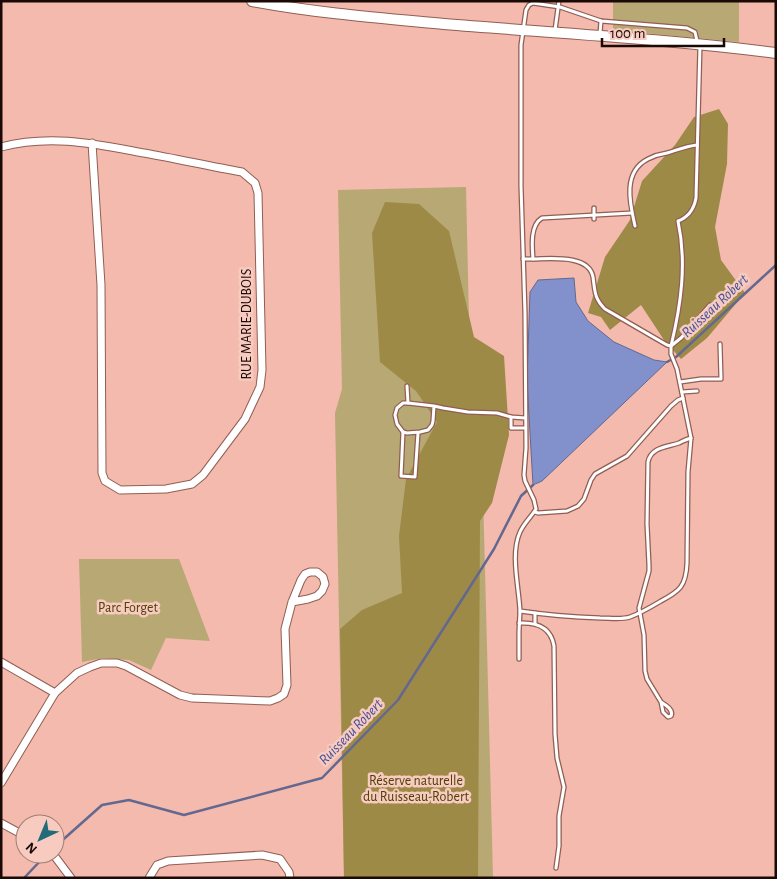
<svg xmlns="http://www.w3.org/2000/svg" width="777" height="879" font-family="'Alegreya Sans',sans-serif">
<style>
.green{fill:#b8a873}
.forest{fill:#9e8a47}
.water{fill:#8290cc;stroke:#636890}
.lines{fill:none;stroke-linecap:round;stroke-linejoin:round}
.stream{stroke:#636890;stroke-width:2.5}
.lane-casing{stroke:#905e53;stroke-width:5.5}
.street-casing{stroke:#905e53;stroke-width:9}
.secondary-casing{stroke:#905e53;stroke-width:12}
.lane{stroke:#fff;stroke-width:3}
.street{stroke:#fff;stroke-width:7}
.secondary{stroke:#fff;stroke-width:10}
.labels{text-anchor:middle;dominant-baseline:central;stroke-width:5;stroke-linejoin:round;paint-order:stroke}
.street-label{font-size:14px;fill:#1b0905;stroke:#f8cbc0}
.park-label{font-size:14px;fill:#4e4008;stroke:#f8cbc0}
.water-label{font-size:15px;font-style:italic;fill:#414e98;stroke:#f8cbc0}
</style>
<rect width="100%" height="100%" fill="#f3baad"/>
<g class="green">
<path d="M613,1H739V42L613,30Z"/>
<path d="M466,187L472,455H482L493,878H344L335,413L342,389L338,190Z"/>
<path d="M79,559H179L210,641L166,638L151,670L129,660L103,658L82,662Z"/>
</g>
<g class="forest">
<path d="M719,109L728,124L727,164L715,227L721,260L745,293L707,338L681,359L664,340L641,305L610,330L601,317L588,313L605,257L630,220L642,181L675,145L694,117Z"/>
<path d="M385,202L419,204L449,231L474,337L504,356L509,435L492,503L480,521L478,878H344L340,629L362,610L402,593L399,536L406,479L437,422L416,391L380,362L372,233Z"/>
</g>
<path class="water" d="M574,278L576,302L588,321L614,342L654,360L667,362L542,481L533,485L527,381L530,292L538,280Z"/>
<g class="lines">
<g class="stream">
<path d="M667,362L676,357L776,265"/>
<path d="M57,845L102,805L129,800L184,815L322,778L398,700L494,549L521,496L533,485"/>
<path d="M24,878L44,857"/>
</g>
<g class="lane-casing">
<g id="lane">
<path d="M555,30L559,1"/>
<path d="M600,33L601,21"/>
<path d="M697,41L695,32L687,28L601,21L560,7L533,3L529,5L526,10L521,45V186L525,313L526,448L524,475L525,481L534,500L536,509C531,517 524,523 520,532C510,554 519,587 520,611C547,615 573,617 600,618C610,618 621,620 630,617C641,613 651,607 661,601C680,591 686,586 687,563L688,472L691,438L677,369L671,354V346C681,305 687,263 678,221C689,217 694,209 696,198L700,45"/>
<path d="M594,208V219"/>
<path d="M635,226C630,204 622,172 648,159C654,156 660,154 667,153C677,150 687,146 697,145"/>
<path d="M523,259H533C532,246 530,225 542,218L632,213"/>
<path d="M533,259C550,259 589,254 593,277C595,291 594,298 605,309L667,345L671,346L681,338L710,305"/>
<path d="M680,382L701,379H721L720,344"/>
<path d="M407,386L408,403"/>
<path d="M682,392L697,391"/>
<path d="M434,406L433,421L432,425L428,430L420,432L407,433L403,432L397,424L395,415L397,408L403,403H408L434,406L443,408L468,412L497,413L511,417L525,418"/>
<path d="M511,417V428H525"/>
<path d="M403,432L401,476L415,477L418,433"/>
<path d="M535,512L538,513L567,511L578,506L584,499L591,480L595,474L627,456L671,406L678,400L683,398"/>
<path d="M519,623C537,622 551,627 554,646L555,734L557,758L564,787L559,816V846L556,868"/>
<path d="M535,623V613"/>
<path d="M519,659V632L520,611"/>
<path d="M661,702C666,705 674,710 671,716L668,717L663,712L661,702L647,679L645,671L644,635L639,608L649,571V565L647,524L648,462C651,447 667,447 679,443C683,441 687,439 691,438"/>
</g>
</g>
<g class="street-casing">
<g id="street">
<path d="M1,147C51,134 95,144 144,153C177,159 209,166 242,172L255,183L258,193L262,370L260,387L245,419L203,475L192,484L166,489L120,490L105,481L102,473L101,285L92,143"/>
<path d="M1,662L55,693"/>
<path d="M1,783L55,693L77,673L90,667L101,663H117L126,666L180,695L192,698L270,701L278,698L284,694L287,685L285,629L292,602L301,580L305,574L310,572H317L323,577L325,584L322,591L317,596L308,599L292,602"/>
<path d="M1,823L25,836"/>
<path d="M53,854L71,878"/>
<path d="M149,878L157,865L168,861L262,855L280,859L289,872L290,878"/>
</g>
</g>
<g class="secondary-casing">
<path id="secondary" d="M252,1C316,13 380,18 444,24C555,33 666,39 776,53"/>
</g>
<use href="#lane" class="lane"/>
<use href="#street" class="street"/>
<use href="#secondary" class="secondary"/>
</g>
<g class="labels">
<g class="street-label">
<text transform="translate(247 324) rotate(-90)">RUE MARIE-DUBOIS</text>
</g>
<g class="park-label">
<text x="128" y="608">Parc Forget</text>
<text x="416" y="781">Réserve naturelle<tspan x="416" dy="16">du Ruisseau-Robert</tspan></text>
</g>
<g class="water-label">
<text transform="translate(715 306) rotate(-43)">Ruisseau Robert</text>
<text transform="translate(351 732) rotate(-46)">Ruisseau Robert</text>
</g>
</g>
<rect width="777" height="879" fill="none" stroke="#1b0905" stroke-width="5"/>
<g transform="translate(40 839) rotate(224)"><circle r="24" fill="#f8cbc0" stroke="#a07d75"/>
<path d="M0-4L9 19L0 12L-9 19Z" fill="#246b79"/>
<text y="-8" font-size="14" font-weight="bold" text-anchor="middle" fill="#1b0905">N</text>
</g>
<path d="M602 38v8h122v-8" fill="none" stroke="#1b0905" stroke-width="2.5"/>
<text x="610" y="38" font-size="15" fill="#1b0905" stroke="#f8cbc0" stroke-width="4" paint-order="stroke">100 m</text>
</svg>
